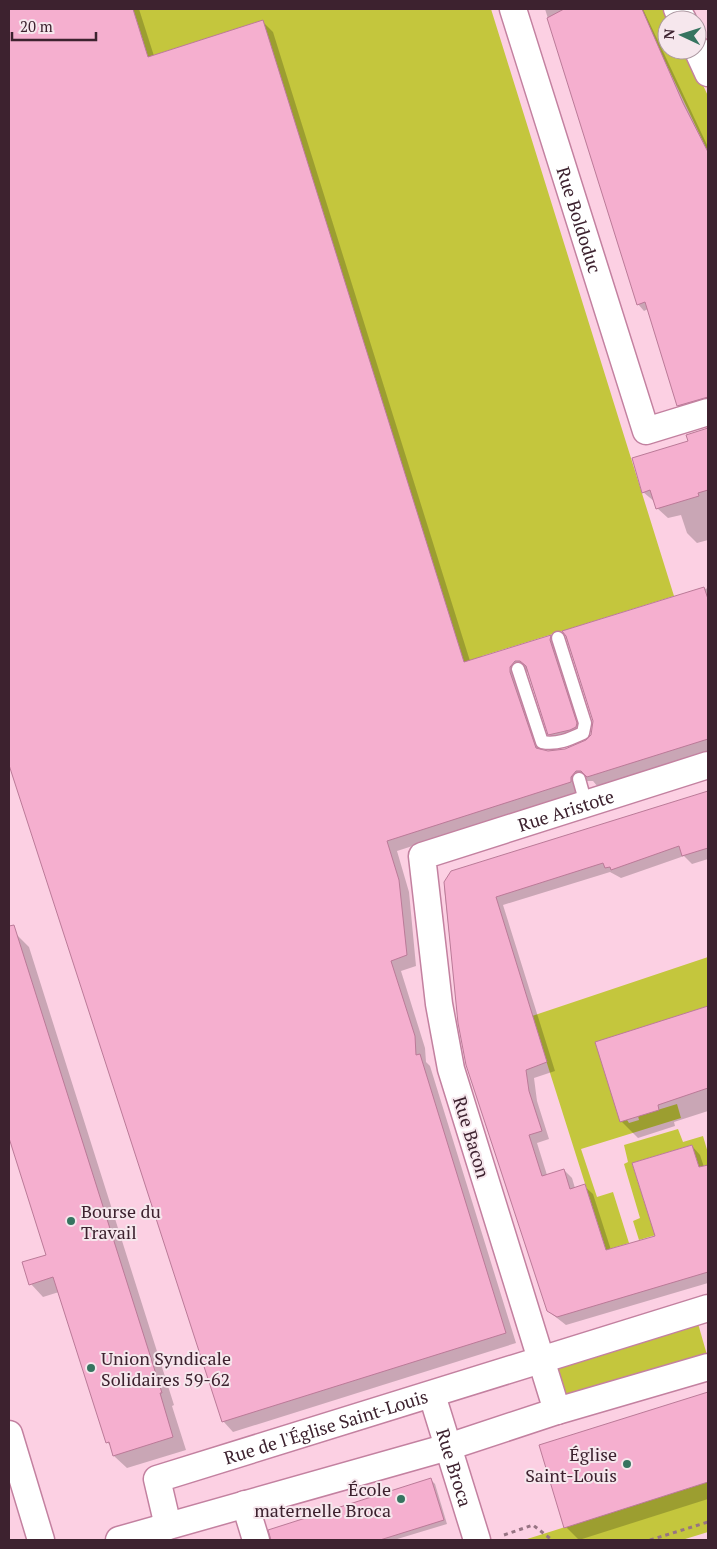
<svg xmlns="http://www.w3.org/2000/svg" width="717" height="1549" font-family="'PT Serif',serif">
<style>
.green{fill:#c4c63d}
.shadow{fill:#0003}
.building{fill:#f5afcf;stroke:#bb7a98}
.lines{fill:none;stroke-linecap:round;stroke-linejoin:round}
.service-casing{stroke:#c381a0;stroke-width:15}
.minor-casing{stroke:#c381a0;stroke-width:29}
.path{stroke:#977483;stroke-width:3;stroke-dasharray:4 4;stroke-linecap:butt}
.service{stroke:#fff;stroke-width:12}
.minor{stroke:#fff;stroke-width:26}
.poi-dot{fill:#367460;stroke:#f6e7ed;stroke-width:2}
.labels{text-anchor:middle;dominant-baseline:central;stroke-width:4;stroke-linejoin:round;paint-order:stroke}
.street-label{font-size:18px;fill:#3d222f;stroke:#f6e7ed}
.poi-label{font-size:18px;fill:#3d222f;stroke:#f6e7ed;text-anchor:start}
</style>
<rect width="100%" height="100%" fill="#fcd0e3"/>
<g class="green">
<path d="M133,9H491L674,596L482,656L475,698L263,21L148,57Z"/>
<path d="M640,9H667L673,20H667V50H687L708,96V152Z"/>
<path d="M708,957V1006L685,1014L627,1120L629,1123L639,1120L638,1116L677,1104L681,1118L581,1149L597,1197L613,1192L629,1243L606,1250L532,1016Z"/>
<path d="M678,1129L683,1142L703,1136L708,1153V1165L699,1167L692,1145L632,1163L644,1201L679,1190L689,1225L639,1240L633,1221L640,1218L624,1164L628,1162L624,1145Z"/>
<path d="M697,1320L707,1355L562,1398L552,1363Z"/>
<path d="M708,1482V1532L682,1540H524Z"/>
</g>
<g class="shadow">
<path d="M9,9H139L154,56L263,22L273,32L470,661L550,636L561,646L586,735L560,744L549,734L527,671L520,679L544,751L565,750L587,741L592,735L594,720L564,632L708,588V753L598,787L593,781H587L581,787V792L397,851L409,892L416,966L401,971L425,1048L426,1062L430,1066L516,1343L233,1432L223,1421L9,761Z"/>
<path d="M545,9H643L708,147V401L685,412L678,405L648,309L644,311L638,304Z"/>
<path d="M708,429V540L697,543L687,533L681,515L668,518L657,508L655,502L643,492L689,442L687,435Z"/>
<path d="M708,792V859L692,864L684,856L621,878L610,872L503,905L555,1071L534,1078L537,1101L549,1139L537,1143L547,1175L564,1170L572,1178L575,1188L584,1186L593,1194L611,1250L656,1237L692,1146L700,1155L704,1167L708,1166V1283L566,1325L548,1311L455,988L444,887L452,873Z"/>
<path d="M16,934L29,947L174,1405L172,1406L186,1450L127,1468L114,1456L112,1447L107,1442L59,1292L43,1297L31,1284L48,1256L9,1134V936Z"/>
<path d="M708,1007V1111L674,1122L675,1126L638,1138L621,1121L597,1043Z"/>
<path d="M708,1394V1499L579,1540L566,1527L541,1445Z"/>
<path d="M431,1480L435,1484L447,1524L394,1540H277L273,1529Z"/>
</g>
<g class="building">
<path d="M9,9H133L148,57L263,20L464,662L551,635L550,640L577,723L576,727L570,730L548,735L526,666L520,661H515L510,667V672L536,748L548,751L565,749L586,740L591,735L593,721L566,636L562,631L704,587L708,599V739L587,777L581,771H576L571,777V782L387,841L399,880L407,955L391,961L415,1036L416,1055L420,1054L506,1333L222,1422L9,765Z"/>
<path d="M564,9H642L683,103L708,152V397L677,406L645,302L637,305L547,18Z"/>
<path d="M708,428V490L698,493L699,496L656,509L650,490L642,493L632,458L688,441L686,435Z"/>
<path d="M708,791V848L682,856L679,846L611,870L610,867L605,868L603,863L496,897L547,1062L526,1070L529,1091L542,1131L529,1135L542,1176L564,1169L570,1189L585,1184L606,1250L655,1236L632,1163L692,1145L699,1167L708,1165V1272L557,1317L547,1311L466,1065L458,1023L444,882L451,871Z"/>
<path d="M14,925L162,1393H160L173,1437L113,1456L109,1442L106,1443L53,1277L29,1285L22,1262L46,1255L9,1138V926Z"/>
<path d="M708,1006V1088L658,1105L659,1110L620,1122L595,1042Z"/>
<path d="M708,1392V1482L564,1528L539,1445Z"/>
<path d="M431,1478L444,1520L380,1540H271L268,1530Z"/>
</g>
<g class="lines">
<g class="service-casing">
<g id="service">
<path d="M518,669L542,742C557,745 570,739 583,733L585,723L558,638"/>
<path d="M579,779L586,804"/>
</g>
</g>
<g class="minor-casing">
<g id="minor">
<path id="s1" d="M513,9L646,431L708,412"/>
<path d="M677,9L683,20"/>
<path d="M697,49L708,73"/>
<path id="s2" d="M432,1395L477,1540"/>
<path id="s3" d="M557,1411L451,1069L439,1004L422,856L708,765"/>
<path d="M9,1434L41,1540"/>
<path d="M245,1504L256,1540"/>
<path id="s4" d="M168,1526L157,1479L708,1308"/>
<path d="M119,1540L448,1447L557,1411L708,1367"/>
</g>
</g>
<g class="path">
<path d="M504,1535L533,1525L552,1540"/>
<path d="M650,1540L708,1522"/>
</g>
<use href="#service" class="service"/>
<use href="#minor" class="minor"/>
</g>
<g class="poi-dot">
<circle cx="71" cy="1221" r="5"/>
<circle cx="91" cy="1368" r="5"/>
<circle cx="627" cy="1464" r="5"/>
<circle cx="401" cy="1499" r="5"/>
</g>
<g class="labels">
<g class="street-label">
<text stroke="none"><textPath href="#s1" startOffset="221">Rue Boldoduc</textPath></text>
<text stroke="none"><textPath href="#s3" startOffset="724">Rue Aristote</textPath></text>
<text transform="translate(472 1137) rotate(73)">Rue Bacon</text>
<text stroke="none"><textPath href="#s4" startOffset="225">Rue de l'Église Saint-Louis</textPath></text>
<text stroke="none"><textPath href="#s2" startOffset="76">Rue Broca</textPath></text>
</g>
<g class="poi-label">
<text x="81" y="1211">Bourse du<tspan x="81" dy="21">Travail</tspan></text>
<text x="101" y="1358">Union Syndicale<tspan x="101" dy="21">Solidaires 59-62</tspan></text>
<text x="617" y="1454" text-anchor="end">Église<tspan x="617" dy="21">Saint-Louis</tspan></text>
<text x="391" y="1489" text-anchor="end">École<tspan x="391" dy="21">maternelle Broca</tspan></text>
</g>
</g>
<rect width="717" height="1549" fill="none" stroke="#3d222f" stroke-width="20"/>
<g transform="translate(682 35) rotate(274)"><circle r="24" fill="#f6e7ed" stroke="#ac98a1"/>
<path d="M0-4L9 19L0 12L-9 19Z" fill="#367460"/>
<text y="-8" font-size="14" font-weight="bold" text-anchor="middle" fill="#3d222f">N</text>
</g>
<path d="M12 32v8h84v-8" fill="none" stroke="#3d222f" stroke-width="2.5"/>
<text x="20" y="32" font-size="15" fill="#3d222f" stroke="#f6e7ed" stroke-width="4" paint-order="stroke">20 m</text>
</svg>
